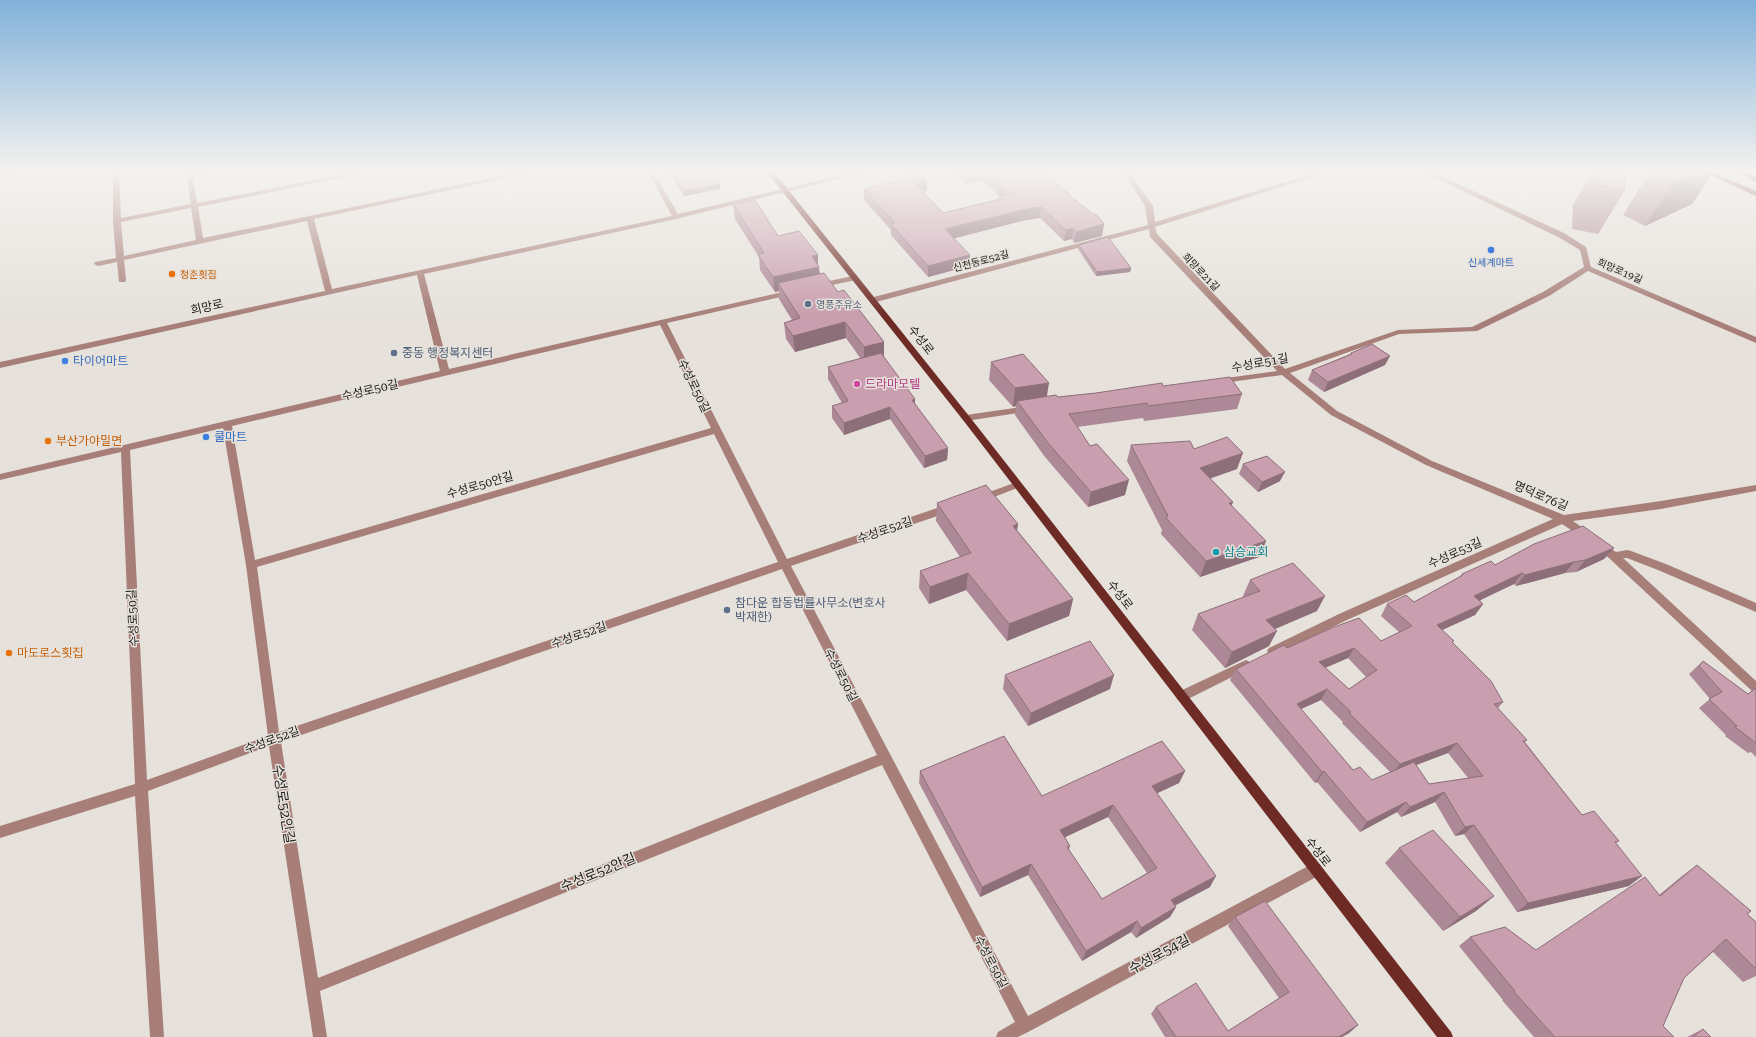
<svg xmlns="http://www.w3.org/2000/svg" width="1756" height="1037" font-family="'Roboto Serif','Noto Sans KR',serif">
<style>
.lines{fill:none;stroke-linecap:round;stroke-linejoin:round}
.minor{fill:#a77e78;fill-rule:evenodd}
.major{fill:#6e2a24;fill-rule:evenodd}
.wall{fill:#ad8896;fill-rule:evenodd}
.shaded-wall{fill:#8d6f7a}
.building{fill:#c99eae;stroke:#8d6f7a;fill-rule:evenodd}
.shop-dot{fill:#3f7fe0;stroke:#e6e1db;stroke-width:1.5}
.food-dot{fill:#e8710a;stroke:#e6e1db;stroke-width:1.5}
.service-dot{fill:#5c6f8a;stroke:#e6e1db;stroke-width:1.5}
.hotel-dot{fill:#d1479c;stroke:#e6e1db;stroke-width:1.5}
.culture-dot{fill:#0f9aa8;stroke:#e6e1db;stroke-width:1.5}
.labels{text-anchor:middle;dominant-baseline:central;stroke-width:3;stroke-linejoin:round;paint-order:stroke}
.far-street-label{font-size:10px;fill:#23211f;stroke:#e6e1db}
.far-shop-label{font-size:10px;fill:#366cbe;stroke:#e6e1db}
.far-food-label{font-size:10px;fill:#c56008;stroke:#e6e1db;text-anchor:start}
.far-service-label{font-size:10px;fill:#4e5e75;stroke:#e6e1db;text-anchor:start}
.street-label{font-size:12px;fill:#23211f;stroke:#e6e1db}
.service-label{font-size:12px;fill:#4e5e75;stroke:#e6e1db;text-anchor:start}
.shop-label{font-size:12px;fill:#366cbe;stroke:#e6e1db;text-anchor:start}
.hotel-label{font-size:12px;fill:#b23c85;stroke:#e6e1db;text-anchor:start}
.food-label{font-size:12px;fill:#c56008;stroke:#e6e1db;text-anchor:start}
.culture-label{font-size:12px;fill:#0d838f;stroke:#e6e1db;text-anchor:start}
.near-street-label{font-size:14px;fill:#23211f;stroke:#e6e1db}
</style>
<rect width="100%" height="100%" fill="#e6e1db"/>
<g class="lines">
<g class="minor">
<path d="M10,172H24L0,178V174Z"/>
<path d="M113,172H119L121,218L191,204L186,172H192L193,174L203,172H216L193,178L197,203L355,172H369L198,207L203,238L521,172H534L314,219L332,289L672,216L648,172H654L678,214L855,172H867L676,219L424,274L449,369L791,290H794V294L667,323L787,559L946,505L949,504L954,508L952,511L791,566L1028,1016L1310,865L1315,863L1320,865L1322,870L1320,875L1030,1031L1018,1037H996L998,1032L1015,1022L882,765L320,991L327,1037H313L269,746L148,791L164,1037H150L135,796L0,838V826L135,784L121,452L0,480V474L440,371L417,275L0,368V362L325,291L307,221L124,260L126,280L125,282H119L117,262L98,266L94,264L95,262L116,258L113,221ZM191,208L196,240L124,256L121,222ZM660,325L711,428L255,560L232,426ZM223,428L246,565L268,736L147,780L130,450ZM714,434L778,562L279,732L257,567ZM782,569L877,755L318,978L281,742Z"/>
<path d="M1123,172H1129L1153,206L1155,222L1318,172H1328L1155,227L1157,234L1285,369L1398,330L1472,327L1543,292L1584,267L1580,250L1558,237L1423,172H1432L1564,233L1586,247L1591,267L1756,337V343L1588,271L1549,296L1477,331L1399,334L1290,373L1337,411L1432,461L1564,515L1661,501L1756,485V491L1661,509L1573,521L1590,533L1591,536L1590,539L1586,540L1562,524L1347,620L1277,654L1273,656L1269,654L1267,651L1269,648L1339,614L1553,519L1426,465L1331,415L1282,375L1216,384L1215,382L1219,379L1277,371L1150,237L1149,229L876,302H870L869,300L870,298L1148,225L1145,206Z"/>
<path d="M853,276H856V280L818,288L814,286L815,284Z"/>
<path d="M1029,406L1032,407L1033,409L1032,411L966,421L961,418L966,415Z"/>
<path d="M1017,482L1020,483L1022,485L1020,487L981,502L976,498L978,496Z"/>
<path d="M1599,541L1616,552L1627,550L1631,551L1666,564L1756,603V612L1658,570L1627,558H1623L1756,681V693L1752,691L1610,559L1594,545L1595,542Z"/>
<path d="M1246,660L1250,662L1252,665L1250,668L1186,700L1182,701L1178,700L1176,696L1178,692Z"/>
</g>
<g class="major">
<path d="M767,172H774L969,416L1451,1032L1453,1037H1437L963,420Z"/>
<path d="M1703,172H1712L1756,191V196Z"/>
<path d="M1738,172H1746L1756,177V182Z"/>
</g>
</g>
<g class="wall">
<path d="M670,172H711L720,184V189L684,196L670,175Z"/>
<path d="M952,172H1045L1073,198L1104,224L1102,236L1074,243L1072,239L1064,241L1040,218L1026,220L954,238L969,266L928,277L891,235V230L864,200V189L927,180V191L923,192L943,213L999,199V197H1000L982,180L966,184Z"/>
<path d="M1592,172H1624L1625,190L1598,234L1572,229L1573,205Z"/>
<path d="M1650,172H1713L1692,204L1645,226L1623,215Z"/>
<path d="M733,204L778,236L818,265L820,274L838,292L884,342V357L915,404L948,448L947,460L924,468L890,419L844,435L832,418V406L842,403L828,379V367L861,359L846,338L795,352L786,339L784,323L792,320L779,299V291L775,292L760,270L759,257L735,219Z"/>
<path d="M1079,245L1131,268L1130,272L1096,276L1078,249Z"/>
<path d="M1351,353L1385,365L1324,392L1308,380L1312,370L1350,354Z"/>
<path d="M991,362L1047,396L1058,397L1163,386L1242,394L1237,409L1144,421L1143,418L1077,427L1090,446L1125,495L1088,507L1045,457L1015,415L1016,406L1013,407L989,380Z"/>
<path d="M1131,445L1194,449L1237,469L1210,478L1233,502L1231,506L1266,541L1259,557L1200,577L1161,534L1162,530L1127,461Z"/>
<path d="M1243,464L1280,481L1258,492L1239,474Z"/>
<path d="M937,503L1018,524L1017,530L1073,599L1069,616L1007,641L966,590L929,604L919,588L920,571L960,557L936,521Z"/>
<path d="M1614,548L1604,559L1576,572L1565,573L1516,586L1514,584L1480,600L1483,604L1475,615L1442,630L1503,702L1498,708L1527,740L1525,742L1582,815L1619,841L1616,843L1629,886L1517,912L1464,834L1455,836L1435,802L1401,817L1397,812L1360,832L1317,782L1315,783L1230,680L1236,669L1287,648L1381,641L1399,632L1381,616L1387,604L1414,602L1459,577L1462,574L1495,565ZM1348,658L1366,677L1349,689L1325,668ZM1321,700L1343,722L1342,723L1390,772L1372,780L1353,770L1301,709ZM1448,753L1468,778L1429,784L1416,765Z"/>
<path d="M1250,580L1317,611L1275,629L1269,646L1225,668L1192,630L1198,614L1244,597L1243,596Z"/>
<path d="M1703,661L1748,694L1756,688V757L1751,752L1748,753L1725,736L1726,735L1699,708L1710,699L1689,674Z"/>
<path d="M1005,675L1110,689L1028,726L1003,689Z"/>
<path d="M920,771L1042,796L1185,771L1179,783L1157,793L1210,887L1175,905L1176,907L1170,917L1136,938L1131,932L1082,961L1028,875L980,897L919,783ZM1108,817L1147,873L1102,899L1069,850L1070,846L1065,837Z"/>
<path d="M1399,848L1494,896L1476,911L1443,931L1385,863Z"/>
<path d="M1697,865L1747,914L1756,922V976L1743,982L1713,952L1684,978L1663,1026L1674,1037H1534L1502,1000H1503L1459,946L1470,937L1536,950L1659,895L1682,876Z"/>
<path d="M1235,917L1358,1025L1349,1033L1342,1037H1165L1151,1014L1156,1007L1228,1031L1279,998L1228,926Z"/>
<path d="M1703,1029L1711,1037H1687Z"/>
</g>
<g class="shaded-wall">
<path d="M971,172H983L982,180L966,184L967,173Z"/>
<path d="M1695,172H1713L1692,204L1645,226L1673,182Z"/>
<path d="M927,180V191L914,194L915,183Z"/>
<path d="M720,184V189L684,196L683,191Z"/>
<path d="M1041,207L1040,218L1026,220L944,241L945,229L1027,209Z"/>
<path d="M1104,224L1102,236L1074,243L1076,232Z"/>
<path d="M1073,228L1072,239L1064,241L1066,230Z"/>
<path d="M818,255V267H819L820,282L778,283L779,291L775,292L773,277L812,256Z"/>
<path d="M970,255L969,266L928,277V266Z"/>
<path d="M1131,268L1130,272L1096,276L1097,272Z"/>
<path d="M845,322L846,338L795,352L793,336Z"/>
<path d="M884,342V358L864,363V347Z"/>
<path d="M1390,356L1385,365L1324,392L1328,382Z"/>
<path d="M1049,383L1046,402L1017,401L1016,406L1013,407L1015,388Z"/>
<path d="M915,399V411L912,400Z"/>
<path d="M890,407V419L844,435V423Z"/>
<path d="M948,448L947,460L924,468L925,456Z"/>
<path d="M1243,453L1237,469L1195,484L1200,468Z"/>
<path d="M1285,472L1280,481L1258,492L1262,482Z"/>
<path d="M1129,480L1125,495L1088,507L1091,492Z"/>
<path d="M1233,502L1227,518L1229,503Z"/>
<path d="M1018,524L1015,541L1013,526Z"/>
<path d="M1266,541L1259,557L1200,577L1206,561Z"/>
<path d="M1614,548L1604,559L1576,572L1585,560Z"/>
<path d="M1574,562L1565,573L1516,586L1525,575Z"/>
<path d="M968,573L966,590L929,604L930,587Z"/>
<path d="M1522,573L1514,584L1466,607L1474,596Z"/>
<path d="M1325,596L1317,611L1258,636L1266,620Z"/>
<path d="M1073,599L1069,616L1007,641L1009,624Z"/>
<path d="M1483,604L1475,615L1429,636L1437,625Z"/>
<path d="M1277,631L1269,646L1225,668L1232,652Z"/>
<path d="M1354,648L1348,658L1313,673L1319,662Z"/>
<path d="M1114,675L1110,689L1028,726L1031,713Z"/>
<path d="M1327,689L1321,700L1290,714L1297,704Z"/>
<path d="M1457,743L1448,753L1392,774L1400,764Z"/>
<path d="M1185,771L1179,783L1147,798L1152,786Z"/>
<path d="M1324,771L1317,782L1315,783L1322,772Z"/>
<path d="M1444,792L1435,802L1401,817L1410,807Z"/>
<path d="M1406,802L1397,812L1360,832L1367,822Z"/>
<path d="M1113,805L1108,817L1057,841L1060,830Z"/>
<path d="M1474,825L1464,834L1455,836L1465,827Z"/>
<path d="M1031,864L1028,875L980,897L982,887Z"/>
<path d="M1216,876L1210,887L1165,911L1171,900Z"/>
<path d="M1642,876L1629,886L1517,912L1528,903Z"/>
<path d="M1494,896L1476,911L1443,931L1460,917Z"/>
<path d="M1176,907L1170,917L1136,938L1141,928Z"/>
<path d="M1137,921L1131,932L1082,961L1086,951Z"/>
<path d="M1358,1025L1349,1033L1342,1037H1339Z"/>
</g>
<g class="building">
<path d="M671,172H711L720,184L683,191Z"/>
<path d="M904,172H918L927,180L915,183L943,213L1001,199L999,197L1010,194L987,172H1045L1073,198L1094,215L1096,214L1104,224L1076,232L1073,228L1066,230L1041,207L1027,209L945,229L970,255L928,266L891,224L895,223L864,189L904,179Z"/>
<path d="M1598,172H1624L1625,190L1598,185Z"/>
<path d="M1651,172H1695L1673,182Z"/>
<path d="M755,200L778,236L799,231L818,255L812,256L819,267L773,277L758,255L764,253L733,204Z"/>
<path d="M1108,237L1131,268L1097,272L1079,245Z"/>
<path d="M824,273L838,292L844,290L884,342L864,347L845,322L793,336L784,323L800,318L778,283Z"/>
<path d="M1372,344L1390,356L1328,382L1312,370L1352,354L1351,353Z"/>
<path d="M881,353L915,399L912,400L948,448L925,456L890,407L844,423L832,406L848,401L828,367Z"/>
<path d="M1023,354L1049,383L1015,388L991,362Z"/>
<path d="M1230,377L1242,394L1148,406L1147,403L1069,414L1090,446L1097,444L1129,480L1091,492L1048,443L1017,401L1056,395L1058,397L1096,393L1162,383L1163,386Z"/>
<path d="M1227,437L1243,453L1200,468L1233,502L1229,503L1266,541L1206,561L1166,518L1168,516L1131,445L1190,441L1194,449Z"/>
<path d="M1267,456L1285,472L1262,482L1243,464Z"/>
<path d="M986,485L1018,524L1013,526L1073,599L1009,624L968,573L930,587L920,571L971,553L937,503Z"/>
<path d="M1583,526L1614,548L1585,560L1574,562L1525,575L1522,573L1474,596L1483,604L1437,625L1454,641L1452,642L1491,681L1503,702L1494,704L1527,740L1523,741L1582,815L1594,811L1619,841L1615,842L1642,876L1528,903L1474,825L1465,827L1444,792L1410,807L1406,802L1367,822L1324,771L1322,772L1236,669L1284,645L1287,648L1334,627L1359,618L1381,641L1412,626L1387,604L1406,595L1414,602L1463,575L1462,574L1491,561L1495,565L1534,544ZM1354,648L1377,670L1349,689L1319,662ZM1327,689L1351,712L1349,713L1400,764L1457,743L1483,776L1429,784L1414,762L1372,780L1360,767L1353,770L1297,704Z"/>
<path d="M1293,563L1325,596L1266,620L1277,631L1232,652L1198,614L1260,591L1250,580Z"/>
<path d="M1090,641L1114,675L1031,713L1005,675Z"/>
<path d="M1703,661L1748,694L1756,688V743L1735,727L1737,726L1709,699L1722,692L1699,666Z"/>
<path d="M1004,736L1042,796L1162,741L1185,771L1152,786L1216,876L1171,900L1176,907L1141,928L1137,921L1086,951L1031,864L982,887L920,771ZM1113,805L1157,868L1102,899L1067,847L1070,846L1060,830Z"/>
<path d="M1433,830L1494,896L1460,917L1399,848Z"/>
<path d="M1697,865L1751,911L1747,914L1756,922V969L1726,939L1684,978L1663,1026L1674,1037H1555L1514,992L1515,991L1470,937L1505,927L1536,950L1645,877L1660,896Z"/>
<path d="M1265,901L1358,1025L1339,1037H1176L1156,1007L1196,983L1228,1031L1289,992L1235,917Z"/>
<path d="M1703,1029L1711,1037H1693Z"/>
</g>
<linearGradient id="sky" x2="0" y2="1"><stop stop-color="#81b1da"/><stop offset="0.54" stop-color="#f4f2ef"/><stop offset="1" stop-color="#f4f2ef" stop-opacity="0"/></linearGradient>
<rect width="1756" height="317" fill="url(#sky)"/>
<g class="shop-dot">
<circle cx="1491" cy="250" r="4"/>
<circle cx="65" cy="361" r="4"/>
<circle cx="206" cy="437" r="4"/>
</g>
<g class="food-dot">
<circle cx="172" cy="274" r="4"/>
<circle cx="48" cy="441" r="4"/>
<circle cx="9" cy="653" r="4"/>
</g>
<g class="service-dot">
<circle cx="808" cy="304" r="4"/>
<circle cx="394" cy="353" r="4"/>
<circle cx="727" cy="610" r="4"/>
</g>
<circle class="hotel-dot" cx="857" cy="384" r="4"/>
<circle class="culture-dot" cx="1216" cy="552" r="4"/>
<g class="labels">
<g class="far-street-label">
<text transform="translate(981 261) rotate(-15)">신천동로52길</text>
<text transform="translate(1620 271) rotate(23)">희망로19길</text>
<text transform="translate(1201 272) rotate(46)">희망로21길</text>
</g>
<g class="far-shop-label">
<text x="1491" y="262">신세계마트</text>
</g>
<g class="far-food-label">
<text x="180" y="274">청춘횟집</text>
</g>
<g class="far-service-label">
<text x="816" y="304">영풍주유소</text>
</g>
<g class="street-label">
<text transform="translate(207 307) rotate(-13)">희망로</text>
<text transform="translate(921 340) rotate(52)">수성로</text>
<text transform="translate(1260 363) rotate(-10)">수성로51길</text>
<text transform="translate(694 386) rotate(64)">수성로50길</text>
<text transform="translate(370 390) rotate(-13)">수성로50길</text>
<text transform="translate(480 485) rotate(-16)">수성로50안길</text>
<text transform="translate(1541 496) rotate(23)">명덕로76길</text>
<text transform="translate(885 530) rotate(-19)">수성로52길</text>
<text transform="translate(1455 553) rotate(-24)">수성로53길</text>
<text transform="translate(1120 595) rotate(52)">수성로</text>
<text transform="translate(133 618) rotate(-93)">수성로50길</text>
<text transform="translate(579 635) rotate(-19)">수성로52길</text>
<text transform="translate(841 675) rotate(63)">수성로50길</text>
<text transform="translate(272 740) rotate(-20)">수성로52길</text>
<text transform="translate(1318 852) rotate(52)">수성로</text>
<text transform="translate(991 962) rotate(62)">수성로50길</text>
</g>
<g class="service-label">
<text x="402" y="353">중동 행정복지센터</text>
<text x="735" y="603">참다운 합동법률사무소(변호사<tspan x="735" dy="14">박재한)</tspan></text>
</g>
<g class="shop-label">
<text x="73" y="361">타이어마트</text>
<text x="214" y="437">쿨마트</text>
</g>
<g class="hotel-label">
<text x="865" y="384">드라마모텔</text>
</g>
<g class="food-label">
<text x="56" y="441">부산가야밀면</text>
<text x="17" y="653">마도로스횟집</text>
</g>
<g class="culture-label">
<text x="1224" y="552">삼승교회</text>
</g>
<g class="near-street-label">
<text transform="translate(284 804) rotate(81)">수성로52안길</text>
<text transform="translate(598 872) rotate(-22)">수성로52안길</text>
<text transform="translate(1159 954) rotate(-28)">수성로54길</text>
</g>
</g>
</svg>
